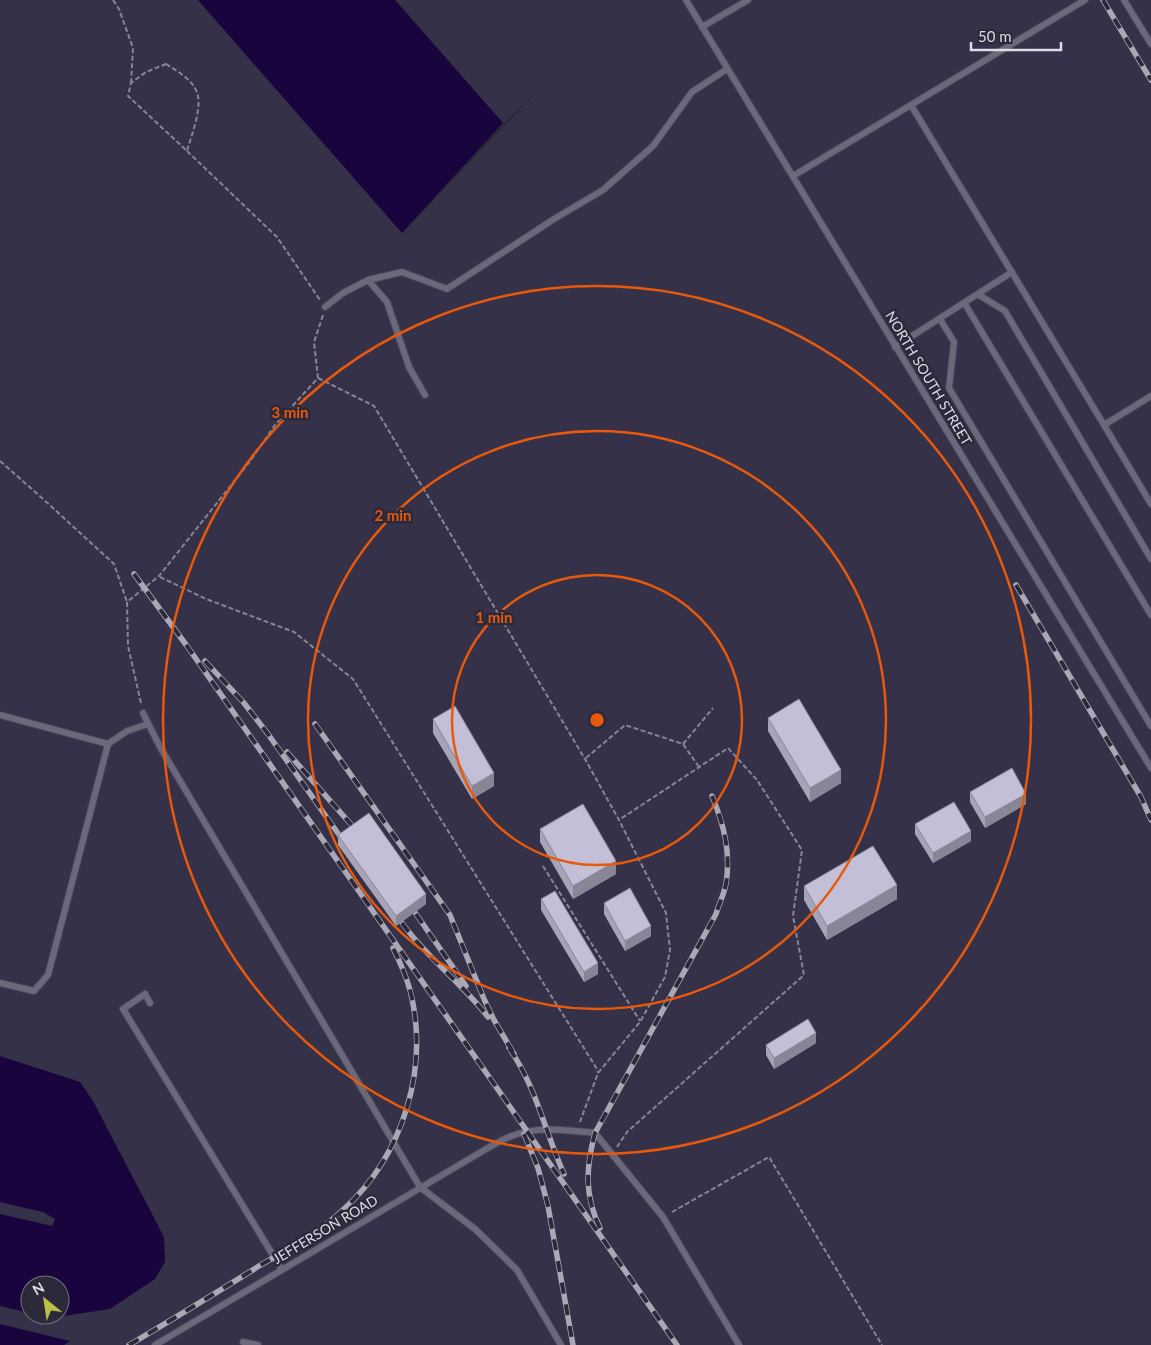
<svg xmlns="http://www.w3.org/2000/svg" width="1151" height="1345" font-family="Lato,sans-serif">
<style>
.built{fill:#353148;fill-rule:evenodd}
.water{fill:#19043e}
.lines{fill:none;stroke-linecap:round;stroke-linejoin:round}
.lane-casing{stroke:#484654;stroke-width:8}
.path{stroke:#888694;stroke-width:2;stroke-dasharray:5 2.5;stroke-linecap:butt}
.lane{stroke:#6b687c;stroke-width:6}
.rail-casing{stroke:#aaa8b5;stroke-width:5.5}
.rail{stroke:#2c293a;stroke-width:4;stroke-dasharray:11;stroke-linecap:butt}
.wall{fill:#a7a4b8}
.shaded-wall{fill:#888696}
.building{fill:#c2bfd6;stroke:#888696}
.ring{fill:none;stroke:#e8590c;stroke-width:2.5}
.labels{text-anchor:middle;dominant-baseline:central;stroke-width:5;stroke-linejoin:round;paint-order:stroke}
.street-label{font-size:14px;fill:#dddce7;stroke:#2c293a}
.centre{fill:#e8590c;stroke:#2c293a;stroke-width:2.5}
.ring-label{font-size:15px;text-anchor:middle;font-weight:bold;fill:#e8590c;stroke:#2c293a;stroke-width:5;stroke-linejoin:round;paint-order:stroke}
</style>
<rect width="100%" height="100%" fill="#2c293a"/>
<path class="built" d="M0,0H198L402,233L535,94L503,123L395,0H1151V1345H0ZM30,1285H60V1315H30Z"/>
<g class="water">
<path d="M198,0H395L503,123L402,233Z"/>
<path d="M0,1056L80,1082L93,1101L164,1237L165,1262L155,1279L110,1309L50,1318L37,1315H60V1285H30V1313L0,1306V1214L52,1226L55,1219L43,1212L0,1202Z"/>
<path d="M0,1324L70,1341L64,1345H0Z"/>
</g>
<g class="lines">
<g class="lane-casing">
<g id="lane">
<path d="M686,0L1151,768"/>
<path d="M1124,0L1151,44"/>
<path d="M702,27L748,0"/>
<path d="M911,105L1104,425L1151,396"/>
<path d="M793,176L1085,0"/>
<path d="M368,280L387,302L409,367L425,395"/>
<path d="M979,295L1005,311L1151,559"/>
<path d="M965,304L1151,615"/>
<path d="M325,307L343,293L368,280L402,272L447,289L554,219L603,190L653,146L692,92L727,69"/>
<path d="M940,319L954,342L949,388L1151,726"/>
<path d="M895,347L1012,272"/>
<path d="M1104,425L1151,504"/>
<path d="M143,713L160,747L420,1187L475,1229L517,1270L561,1345"/>
<path d="M0,715L108,744"/>
<path d="M0,983L34,991L48,975L108,744L127,731L148,724"/>
<path d="M150,1003L145,994L123,1009L282,1270"/>
<path d="M243,1342L258,1345"/>
<path d="M155,1345L481,1152C490,1147 499,1141 509,1137C537,1125 566,1130 595,1133L663,1217L739,1345"/>
</g>
</g>
<g class="path">
<path d="M113,0L119,9L133,48L131,83"/>
<path d="M166,64C177,71 190,78 196,90C204,105 191,136 187,151L128,96L131,83L146,72Z"/>
<path d="M187,151L277,237L320,300"/>
<path d="M318,378L374,406L585,759L619,820L666,913L670,950L665,977L640,1022L598,1073L580,1122"/>
<path d="M0,461L42,498L114,564L127,602"/>
<path d="M160,577L206,599L294,632L353,679L597,1069L598,1073"/>
<path d="M141,703L128,646L127,602L159,576L251,460L275,425L318,378L314,342L323,315"/>
<path d="M683,744L713,708"/>
<path d="M586,758L625,725L683,744L699,767"/>
<path d="M543,866L640,1021"/>
<path d="M617,1147L627,1132L804,975L793,916L802,850L757,780L728,748L619,820"/>
<path d="M672,1212L769,1157L882,1345"/>
</g>
<use href="#lane" class="lane"/>
<g class="rail-casing">
<g id="rail">
<path d="M1103,0L1151,80"/>
<path d="M134,574L187,646L677,1345"/>
<path d="M1016,585L1141,797L1151,820"/>
<path d="M205,661L244,703L268,734L342,839"/>
<path d="M315,724L450,915L484,999L494,1020L514,1054"/>
<path d="M287,752L356,830"/>
<path d="M416,914L466,986"/>
<path d="M402,923C427,958 462,983 488,1017"/>
<path d="M509,1048C536,1086 545,1132 564,1174"/>
<path d="M524,1134L538,1168L548,1206L573,1345"/>
<path d="M600,1228C584,1195 586,1167 595,1133L716,914C719,904 724,894 726,884C731,852 724,825 712,796"/>
<path d="M129,1345C173,1319 216,1293 259,1266C288,1249 320,1232 344,1209C403,1155 430,1068 410,990C406,976 400,962 393,948"/>
</g>
</g>
<use href="#rail" class="rail"/>
</g>
<g class="wall">
<path d="M768,718L841,783L810,802L768,731Z"/>
<path d="M433,719L494,786L472,799L433,733Z"/>
<path d="M970,792L1026,804L985,828L970,802Z"/>
<path d="M915,824L971,841L933,863L915,834Z"/>
<path d="M540,829L616,874L573,899L540,842Z"/>
<path d="M338,835L426,904L396,926L338,845Z"/>
<path d="M804,886L897,899L827,940L804,900Z"/>
<path d="M541,899L598,974L584,982L541,910Z"/>
<path d="M604,903L651,936L625,951L604,914Z"/>
<path d="M816,1043L774,1069L766,1055V1045Z"/>
</g>
<g class="shaded-wall">
<path d="M841,770V783L810,802V788Z"/>
<path d="M494,773V786L472,799V786Z"/>
<path d="M1026,794V804L985,828V817Z"/>
<path d="M971,831V841L933,863V853Z"/>
<path d="M616,861V874L573,899V886Z"/>
<path d="M897,885V899L827,940V926Z"/>
<path d="M426,894V904L396,926V916Z"/>
<path d="M651,926V936L625,951V941Z"/>
<path d="M598,963V974L584,982V972Z"/>
<path d="M816,1033V1043L774,1069V1058Z"/>
</g>
<g class="building">
<path d="M799,699L841,770L810,788L768,718Z"/>
<path d="M455,706L494,773L472,786L433,719Z"/>
<path d="M1012,768L1026,794L985,817L970,792Z"/>
<path d="M954,802L971,831L933,853L915,824Z"/>
<path d="M583,804L616,861L573,886L540,829Z"/>
<path d="M369,813L426,894L396,916L338,835Z"/>
<path d="M873,846L897,885L827,926L804,886Z"/>
<path d="M630,888L651,926L625,941L604,903Z"/>
<path d="M555,891L598,963L584,972L541,899Z"/>
<path d="M808,1019L816,1033L774,1058L766,1045Z"/>
</g>
<g class="ring">
<circle cx="597" cy="720" r="145"/>
<circle cx="597" cy="720" r="289"/>
<circle cx="597" cy="720" r="434"/>
</g>
<g class="labels">
<g class="street-label">
<text transform="translate(929 378) rotate(59)">NORTH SOUTH STREET</text>
<text transform="translate(325 1229) rotate(-31)">JEFFERSON ROAD</text>
</g>
</g>
<circle cx="597" cy="720" r="8" class="centre"/>
<g class="ring-label">
<text x="290" y="418">3 min</text>
<text x="393" y="521">2 min</text>
<text x="494" y="623">1 min</text>
</g>
<g transform="translate(45 1300) rotate(330)"><circle r="24" fill="#2c293a" stroke="#73717f"/>
<path d="M0-4L9 19L0 12L-9 19Z" fill="#bbc045"/>
<text y="-8" font-size="14" font-weight="bold" text-anchor="middle" fill="#dddce7">N</text>
</g>
<path d="M971 42v8h90v-8" fill="none" stroke="#dddce7" stroke-width="2.5"/>
<text x="978" y="42" font-size="15" fill="#dddce7" stroke="#2c293a" stroke-width="4" paint-order="stroke">50 m</text>
</svg>
